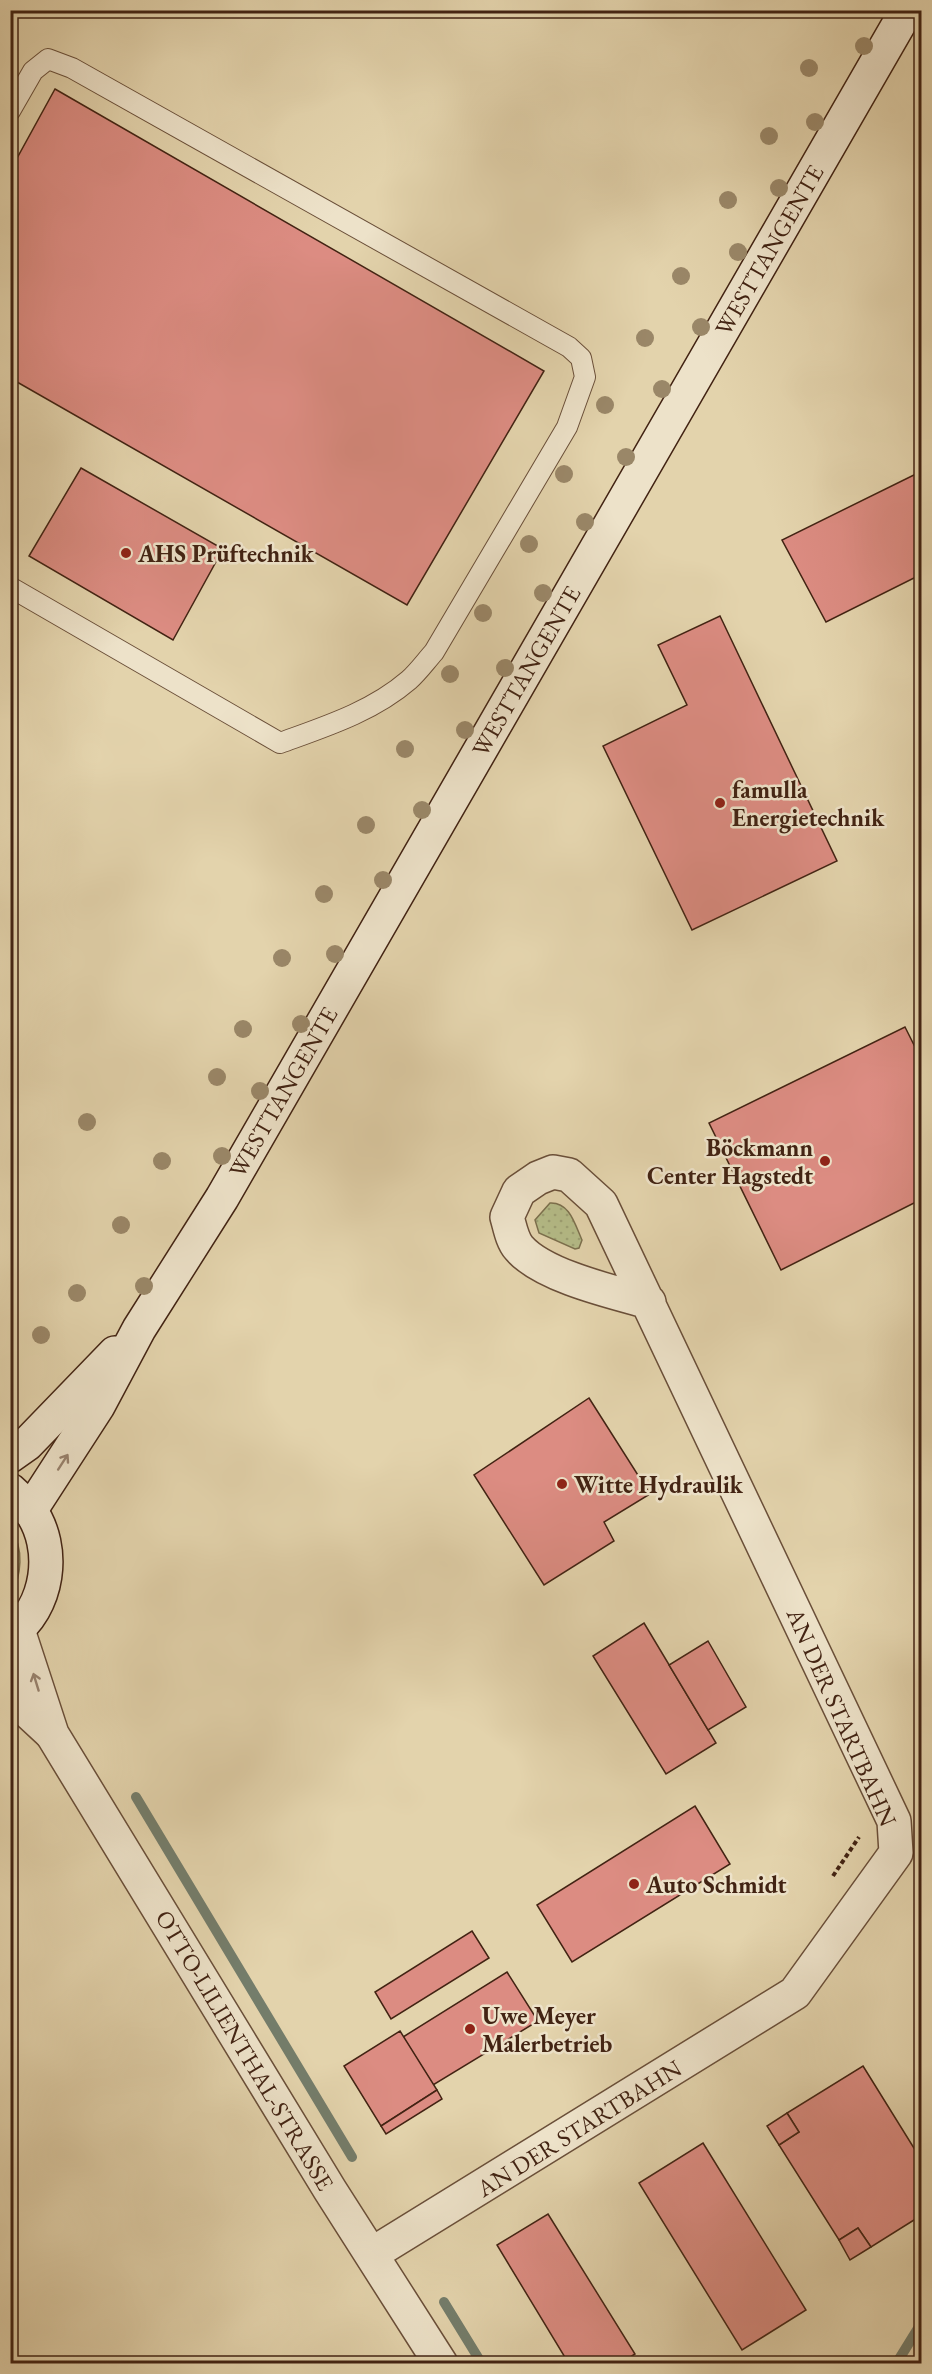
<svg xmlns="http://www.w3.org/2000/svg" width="932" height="2374" font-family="'EB Garamond',serif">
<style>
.grass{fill:url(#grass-dots);stroke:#7c704e;stroke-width:1.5}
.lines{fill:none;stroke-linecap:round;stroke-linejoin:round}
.stream{stroke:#747d6b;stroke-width:10}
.building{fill:#dc8c82;stroke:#422313;stroke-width:1.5}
.lane-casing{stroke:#6a4f39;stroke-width:22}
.street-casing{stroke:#6a4f39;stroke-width:36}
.secondary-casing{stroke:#422313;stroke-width:36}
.path{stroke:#422313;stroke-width:4;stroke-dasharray:4.5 3;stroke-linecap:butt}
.lane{stroke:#ede2c9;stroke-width:20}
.street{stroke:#ede2c9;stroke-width:33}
.secondary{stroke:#ede2c9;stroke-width:33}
.tree{fill:#9a8768}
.oneway{stroke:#98826e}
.poi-dot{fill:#8f2418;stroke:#ede2c9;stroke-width:2}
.labels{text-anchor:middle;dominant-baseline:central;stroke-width:5;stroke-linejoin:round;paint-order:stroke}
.street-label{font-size:24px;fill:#422313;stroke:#ede2c9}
.poi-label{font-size:24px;font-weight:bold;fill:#422313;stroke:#ede2c9;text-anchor:start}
</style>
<defs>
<pattern id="grass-dots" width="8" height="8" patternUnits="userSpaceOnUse" patternTransform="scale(1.5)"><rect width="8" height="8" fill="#b5bc88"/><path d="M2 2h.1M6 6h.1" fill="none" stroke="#9da174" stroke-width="1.8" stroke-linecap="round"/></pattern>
</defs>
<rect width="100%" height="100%" fill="#e3d3ac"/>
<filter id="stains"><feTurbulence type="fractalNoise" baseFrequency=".00333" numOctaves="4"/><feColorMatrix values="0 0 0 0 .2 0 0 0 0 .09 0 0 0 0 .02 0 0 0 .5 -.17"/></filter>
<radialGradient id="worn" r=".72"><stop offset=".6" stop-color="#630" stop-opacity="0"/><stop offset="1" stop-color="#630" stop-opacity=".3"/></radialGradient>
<g class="grass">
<path d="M550,1203C570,1202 575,1225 582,1240L579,1248L575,1249L539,1233L535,1220Z"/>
<path d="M10,1528C25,1549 21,1575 11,1597Z"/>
</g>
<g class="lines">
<g class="stream">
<path d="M10,1759L11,1760"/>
<path d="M136,1797L352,2157"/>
<path d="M444,2302L482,2364"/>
<path d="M896,2364L922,2322"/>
</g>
</g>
<g class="building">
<path d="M55,89L544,371L407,605L10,378V171Z"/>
<path d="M81,468L223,549L173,640L29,556Z"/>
<path d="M922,471V574L826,622L782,540Z"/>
<path d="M720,616L837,861L692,930L603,746L687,705L658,645Z"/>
<path d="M905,1027L922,1061V1199L781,1270L709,1123Z"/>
<path d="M589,1398L650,1494L604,1522L614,1541L544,1585L474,1475Z"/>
<path d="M644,1623L716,1743L666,1774L593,1656Z"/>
<path d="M708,1641L746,1707L708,1730L669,1665Z"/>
<path d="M695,1806L730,1864L572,1962L537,1905Z"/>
<path d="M472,1931L489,1958L391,2019L375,1992Z"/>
<path d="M507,1972L538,2021L433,2085L403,2037Z"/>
<path d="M400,2031L437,2090L381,2126L344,2066Z"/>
<path d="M863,2066L922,2161V2215L871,2247L858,2228L839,2240L779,2145L799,2132L787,2113Z"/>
<path d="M437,2090L442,2099L386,2134L381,2126Z"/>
<path d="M787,2113L799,2132L779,2145L767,2126Z"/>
<path d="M703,2143L806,2310L742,2350L639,2183Z"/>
<path d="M548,2214L635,2354L619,2364H569L497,2245Z"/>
<path d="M858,2228L871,2247L850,2260L839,2240Z"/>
</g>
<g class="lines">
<g class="lane-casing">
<path id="lane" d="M10,111L33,71L48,59L72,68L569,347L581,358L585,377L567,427L434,652C426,661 418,672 409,680C372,712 324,727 280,743L10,587"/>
</g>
<g class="street-casing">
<g id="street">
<path d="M18,1630L52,1734L330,2190L441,2364"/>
<path d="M10,1695L51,1733"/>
<path d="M372,2254L795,1993L896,1853L894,1821L601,1204L569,1175L553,1172L538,1178L519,1191L507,1217C510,1227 512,1240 519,1248C543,1276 613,1292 649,1302"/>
</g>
</g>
<g class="secondary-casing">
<g id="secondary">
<path d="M10,1456L27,1444L115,1353"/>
<path d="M10,1490C17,1496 24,1503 30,1510C57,1548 49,1608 10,1635"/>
<path d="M30,1511L98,1406L139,1329L222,1198L907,10"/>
</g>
</g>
<path class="path" d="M833,1876L859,1837"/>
<use href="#lane" class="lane"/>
<use href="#street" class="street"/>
<use href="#secondary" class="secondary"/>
</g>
<g class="tree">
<circle cx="864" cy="46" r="9"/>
<circle cx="809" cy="68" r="9"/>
<circle cx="815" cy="122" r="9"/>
<circle cx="769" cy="136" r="9"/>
<circle cx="779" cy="188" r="9"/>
<circle cx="728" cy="200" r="9"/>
<circle cx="738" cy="252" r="9"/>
<circle cx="681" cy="276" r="9"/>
<circle cx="701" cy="327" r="9"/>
<circle cx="645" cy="338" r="9"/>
<circle cx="662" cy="389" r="9"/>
<circle cx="605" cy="405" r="9"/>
<circle cx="626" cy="457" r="9"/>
<circle cx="564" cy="474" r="9"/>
<circle cx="585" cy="522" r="9"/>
<circle cx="529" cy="544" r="9"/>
<circle cx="543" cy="593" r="9"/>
<circle cx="483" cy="613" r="9"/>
<circle cx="505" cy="668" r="9"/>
<circle cx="450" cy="674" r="9"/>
<circle cx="465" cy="730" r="9"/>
<circle cx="405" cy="749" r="9"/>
<circle cx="422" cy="810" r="9"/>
<circle cx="366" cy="825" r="9"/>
<circle cx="383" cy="880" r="9"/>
<circle cx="324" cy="894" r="9"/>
<circle cx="335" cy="954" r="9"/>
<circle cx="282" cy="958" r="9"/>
<circle cx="301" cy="1024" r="9"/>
<circle cx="243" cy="1029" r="9"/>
<circle cx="217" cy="1077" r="9"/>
<circle cx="260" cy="1091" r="9"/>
<circle cx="87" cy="1122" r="9"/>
<circle cx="222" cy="1156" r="9"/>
<circle cx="162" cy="1161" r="9"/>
<circle cx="121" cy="1225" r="9"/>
<circle cx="144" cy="1286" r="9"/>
<circle cx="77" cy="1293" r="9"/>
<circle cx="41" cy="1335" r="9"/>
</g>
<defs><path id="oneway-shaft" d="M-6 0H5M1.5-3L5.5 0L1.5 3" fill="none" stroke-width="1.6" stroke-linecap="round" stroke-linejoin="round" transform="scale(1.5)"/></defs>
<g class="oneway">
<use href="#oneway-shaft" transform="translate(63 1462) rotate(-57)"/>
<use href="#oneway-shaft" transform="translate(36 1682) rotate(-107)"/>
</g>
<g class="poi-dot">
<circle cx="126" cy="553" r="6"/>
<circle cx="720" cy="803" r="6"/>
<circle cx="825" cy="1161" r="6"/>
<circle cx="562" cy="1484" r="6"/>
<circle cx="634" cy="1884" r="6"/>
<circle cx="470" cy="2029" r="6"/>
</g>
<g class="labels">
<g class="street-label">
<text transform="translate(769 250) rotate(-60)">WESTTANGENTE</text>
<text transform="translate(526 671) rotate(-60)">WESTTANGENTE</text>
<text transform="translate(283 1092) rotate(-60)">WESTTANGENTE</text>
<text transform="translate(842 1717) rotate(66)">AN DER STARTBAHN</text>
<text transform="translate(245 2050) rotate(59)">OTTO-LILIENTHAL-STRASSE</text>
<text transform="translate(579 2128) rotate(-32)">AN DER STARTBAHN</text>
</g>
<g class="poi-label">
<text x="138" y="553">AHS Prüftechnik</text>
<text x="732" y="789">famulla<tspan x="732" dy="28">Energietechnik</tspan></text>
<text x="813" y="1147" text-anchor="end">Böckmann<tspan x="813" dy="28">Center Hagstedt</tspan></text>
<text x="574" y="1484">Witte Hydraulik</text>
<text x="646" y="1884">Auto Schmidt</text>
<text x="482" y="2015">Uwe Meyer<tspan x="482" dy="28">Malerbetrieb</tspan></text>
</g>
</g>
<rect width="932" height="2374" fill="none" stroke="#e3d3ac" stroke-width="36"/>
<rect x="12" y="12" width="908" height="2350" fill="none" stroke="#422313" stroke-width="3"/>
<rect x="18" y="18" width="896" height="2338" fill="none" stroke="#422313" stroke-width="1.5"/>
<rect width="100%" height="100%" filter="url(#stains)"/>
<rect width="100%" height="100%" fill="url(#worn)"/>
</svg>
